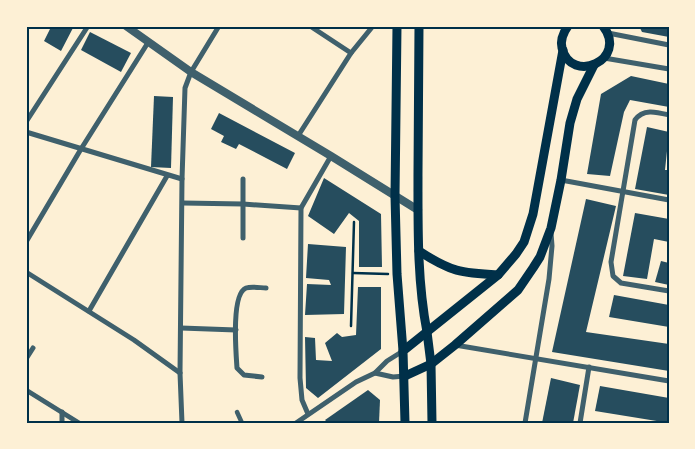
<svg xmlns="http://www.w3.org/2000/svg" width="695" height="449" font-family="'Asap Condensed',sans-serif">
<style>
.building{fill:#264d5e}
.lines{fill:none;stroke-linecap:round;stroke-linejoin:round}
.path{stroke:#003049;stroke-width:2.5}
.pedestrian{stroke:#3f606c;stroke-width:4.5}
.minor{stroke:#3f606c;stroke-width:5}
.tertiary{stroke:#3f606c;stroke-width:8}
.secondary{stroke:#003049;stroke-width:9}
.primary{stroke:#003049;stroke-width:9}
.neatline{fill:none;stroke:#003049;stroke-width:2}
</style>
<rect width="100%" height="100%" fill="#fdf0d5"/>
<g class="building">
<path d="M45,26H74L61,51L44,41L50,29Z"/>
<path d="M639,26H669V37L642,32Z"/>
<path d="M90,32L131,53L121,72L81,50Z"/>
<path d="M631,76L669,84V107L630,100L624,112L610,176L587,174L601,94Z"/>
<path d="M154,96L173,97L171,168L151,167Z"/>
<path d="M219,113L295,153L287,169L239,144L236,149L221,142L224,136L211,129Z"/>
<path d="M647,127L669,132L665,170H669V195L635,189Z"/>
<path d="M324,178L381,214L382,267H359V221L349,213L334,234L308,216Z"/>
<path d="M586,199L616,206L586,332L669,344V371L552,352Z"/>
<path d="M635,213L669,219V242L654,239L647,279L623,276Z"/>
<path d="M308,244L346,247L344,314L305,315L307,284L331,285L329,280L306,278Z"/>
<path d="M661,261L669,263V285L655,282Z"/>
<path d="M358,287H381V349L318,398L306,388L305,337L315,338L316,360L332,361L325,343L337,333L342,337L356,335Z"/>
<path d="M614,295L669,305V327L609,317Z"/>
<path d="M551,378L580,385L573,423H542Z"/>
<path d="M600,386L669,398V423L595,411Z"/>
<path d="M368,390L380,400L379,423H328L325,420Z"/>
</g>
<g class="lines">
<g class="path">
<path d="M353,273L388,274"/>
<path d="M351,326L354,222"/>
</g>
<path class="pedestrian" d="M237,412L242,423"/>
<g class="minor">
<path d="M310,26L351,53"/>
<path d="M608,33L669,45"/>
<path d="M604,58L669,69"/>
<path d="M669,115C657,112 643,108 635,120L611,262L613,276L621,283L669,291"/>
<path d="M26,122L88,26"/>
<path d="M26,132L182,179"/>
<path d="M298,136L351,53L373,26"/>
<path d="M561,180L669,200"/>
<path d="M183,203L243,204L301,208"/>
<path d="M243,238V179"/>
<path d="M26,242L81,149L149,41"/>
<path d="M26,272L134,340L180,373"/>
<path d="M89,311L167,176"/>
<path d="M181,328L236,330"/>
<path d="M455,345L669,381"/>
<path d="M26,359L33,348"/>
<path d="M375,373L393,377L405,376"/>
<path d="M262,377L244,375L237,368C236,353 231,294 246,288C252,286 261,288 266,288"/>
<path d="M26,390L79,423"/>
<path d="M308,414L302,400L300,378L301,208L331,156"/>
<path d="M62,423V412"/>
<path d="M182,423L180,373L182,179L185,88L191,72L219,26"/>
<path d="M296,423L356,382L375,373L387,361L403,351"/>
<path d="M525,423L549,279L552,246L551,233"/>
<path d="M580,423L589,367"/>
</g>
<path class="tertiary" d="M126,26L191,72L331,156L418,210"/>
<g class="secondary">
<path d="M397,26L395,196L397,274L403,351"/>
<path d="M419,26C419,75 418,123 418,172C418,226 417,280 427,332"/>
</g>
<g class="primary">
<path d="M568,26C563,33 560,40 562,48C571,85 629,60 603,26"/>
<path d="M419,251C451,272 461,273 498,275"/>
<path d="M427,332L431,364L432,423"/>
<path d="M405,376L431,364L455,345L518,290L533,268L540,257L551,228L561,180L570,123L577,99L594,65"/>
<path d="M405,423L403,351L498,275L516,254L524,242L533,214L563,50"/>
</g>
</g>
<rect width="695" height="449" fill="none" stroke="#fdf0d5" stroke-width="55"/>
<rect x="28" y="28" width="640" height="394" class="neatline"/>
</svg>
